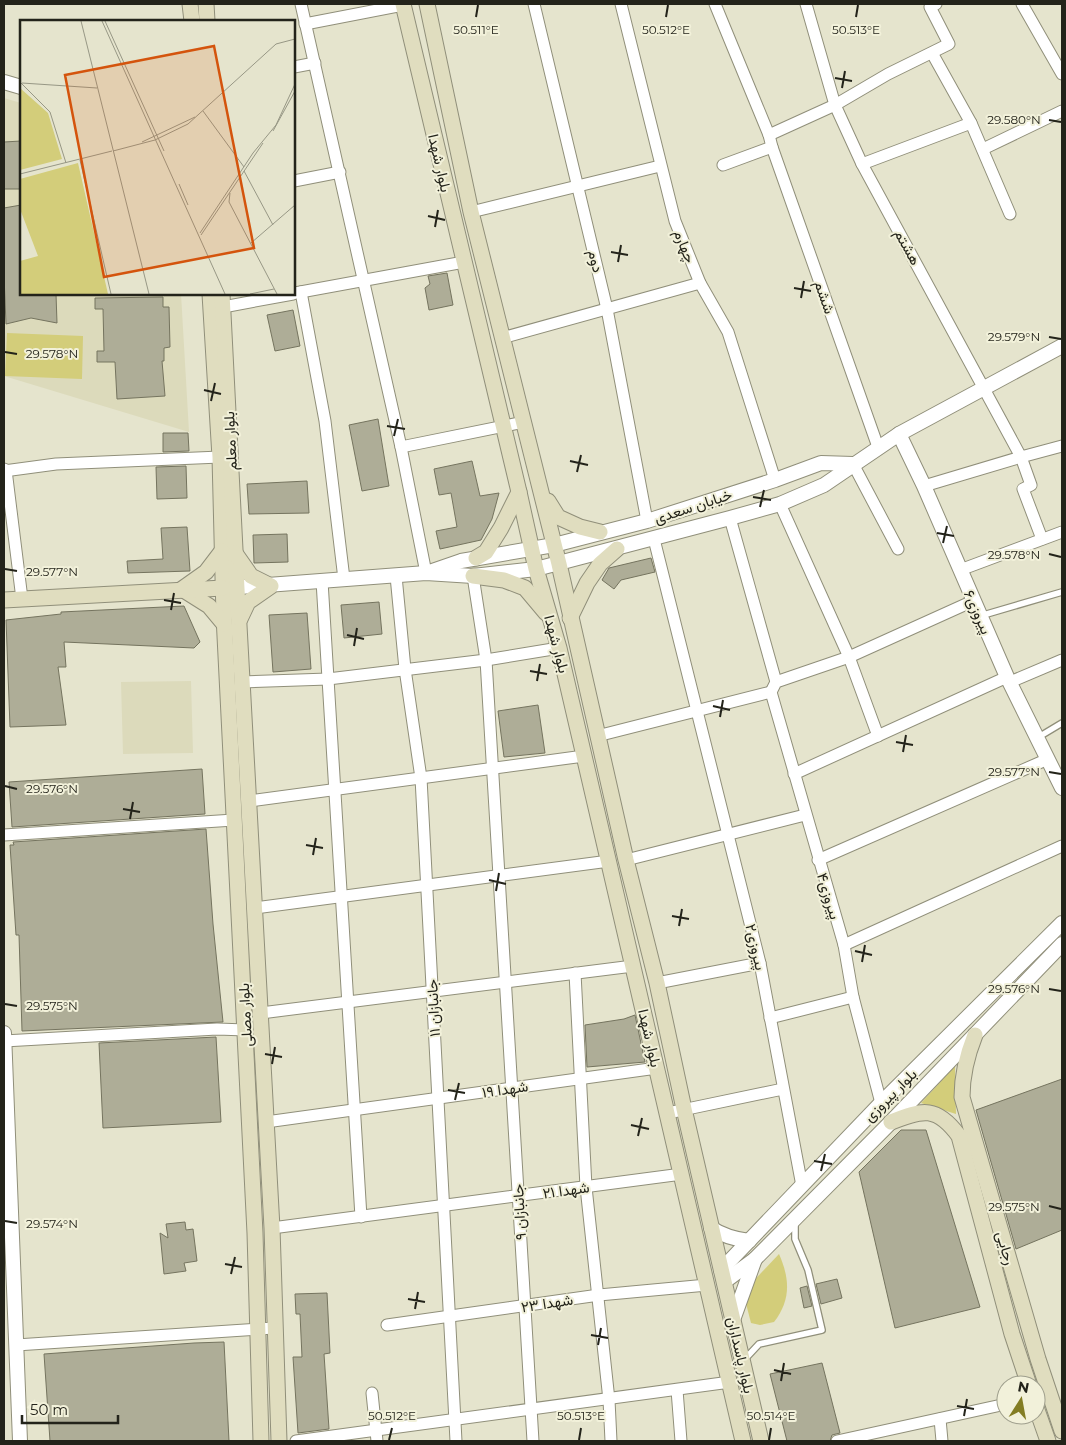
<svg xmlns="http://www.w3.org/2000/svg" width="1066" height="1445" font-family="Montserrat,Vazirmatn,sans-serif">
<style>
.built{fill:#dcdabb}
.green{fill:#d3cd7a}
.building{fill:#aead97;stroke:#75745f}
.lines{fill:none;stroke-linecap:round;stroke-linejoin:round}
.service-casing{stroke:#908f7a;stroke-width:8}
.minor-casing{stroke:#908f7a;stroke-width:13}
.tertiary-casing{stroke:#908f7a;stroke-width:16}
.secondary-casing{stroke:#908f7a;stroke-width:17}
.service{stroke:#fff;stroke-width:5.5}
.minor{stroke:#fff;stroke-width:11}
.tertiary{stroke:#fff;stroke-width:14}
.secondary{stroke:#e0ddbf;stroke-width:15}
.ticks{fill:none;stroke:#23231a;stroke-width:2}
.labels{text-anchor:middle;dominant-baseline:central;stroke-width:4;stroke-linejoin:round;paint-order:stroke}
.street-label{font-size:15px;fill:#23231a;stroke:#f2f1da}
.inset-road{fill:none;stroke:#979785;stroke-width:1}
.view{fill:#d4540d;fill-opacity:0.15;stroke:#d4540d;stroke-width:2.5}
.inset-edge{fill:none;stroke:#23231a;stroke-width:2.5}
.ticks-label{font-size:12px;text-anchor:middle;fill:#23231a;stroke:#f2f1da;stroke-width:4;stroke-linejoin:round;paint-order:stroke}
</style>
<rect width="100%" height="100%" fill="#e5e4cd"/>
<g class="built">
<path d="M4,98L21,103V294H181L189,432L4,376Z"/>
<path d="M191,681L193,753L123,754L121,682Z"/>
</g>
<g class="green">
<path d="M7,333L83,336L82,379L5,376Z"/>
<path d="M955,1066L956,1114L921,1103Z"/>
<path d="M779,1254C790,1279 791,1300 774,1322L760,1325L751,1323L743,1292Z"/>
</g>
<g class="building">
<path d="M21,141V189H4V142Z"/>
<path d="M21,205V294H56L57,323L31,318L6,324L4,276V208Z"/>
<path d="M447,273L453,305L429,310L425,288L430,284L428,276Z"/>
<path d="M163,297V307H169L170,347L164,348V361H162L165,396L117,399L115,362H97V351H104L103,309H95V298Z"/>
<path d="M293,310L300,346L275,351L267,315Z"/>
<path d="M378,419L389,486L362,491L349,425Z"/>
<path d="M163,433H188L189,451L163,452Z"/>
<path d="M472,461L480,496L499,493L492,519L481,540L440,549L436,531L457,527L451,493L439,495L434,469Z"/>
<path d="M186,466L187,498L157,499L156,467Z"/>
<path d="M307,481L309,513L249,514L247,484Z"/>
<path d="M187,527L190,571L128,573L127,561L163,559L161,528Z"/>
<path d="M287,534L288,562L254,563L253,535Z"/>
<path d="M651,558L655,572L621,580L614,589L602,580L609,568Z"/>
<path d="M379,602L382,634L344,638L341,605Z"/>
<path d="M184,606L200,642L194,648L64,642L66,667H58L66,725L10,727L6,620L61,614V612Z"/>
<path d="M307,613L311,669L273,672L269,615Z"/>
<path d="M538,705L545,753L504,757L498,711Z"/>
<path d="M202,769L205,814L12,827L9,782Z"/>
<path d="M206,829L213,924L223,1022L22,1031L19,935H16L10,845H14L13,842Z"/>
<path d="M635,1015L645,1062L587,1067L585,1025L624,1019Z"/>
<path d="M216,1037L221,1122L103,1128L99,1043Z"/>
<path d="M1062,1079V1230L1016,1249L976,1110Z"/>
<path d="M901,1130H926L980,1307L895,1328L859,1172Z"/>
<path d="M185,1222L186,1230L193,1229L197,1261L184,1263L186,1271L164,1274L160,1233L168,1238L166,1224Z"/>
<path d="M837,1279L842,1298L821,1304L816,1284Z"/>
<path d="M807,1286L812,1306L804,1308L800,1288Z"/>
<path d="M327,1293L330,1353L324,1354L329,1429L298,1433L293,1357H302L300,1314H296L295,1294Z"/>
<path d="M224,1342L229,1441H50L44,1354L194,1343Z"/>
<path d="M822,1363L840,1433L832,1435L830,1441H787L770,1374Z"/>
</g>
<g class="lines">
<g class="service-casing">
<g id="service">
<path d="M980,616L1062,592"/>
<path d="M1037,738L1062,723"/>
<path d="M745,1359L759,1344L822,1330L808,1270L795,1239V1223"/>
</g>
</g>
<g class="minor-casing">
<g id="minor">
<path d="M301,4L401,447L426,573"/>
<path d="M534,4L607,309L647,521"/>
<path d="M621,4L675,221L700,283L728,332L775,480"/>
<path d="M715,4L769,135L772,147L723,165"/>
<path d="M806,4L835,105L862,164L1021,457L1031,485L1023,489L1042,539"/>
<path d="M1022,4L1062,74"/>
<path d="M305,24L403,5"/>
<path d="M932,53L971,123"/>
<path d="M294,67L315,63"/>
<path d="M769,135L835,105L888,74L949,44L930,7L936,4"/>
<path d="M772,147L878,447"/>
<path d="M983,149L1062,111"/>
<path d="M862,164L971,123L1010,214"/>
<path d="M294,181L340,172"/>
<path d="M471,212L660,166"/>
<path d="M301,292L325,421L344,579"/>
<path d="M295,293L464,262"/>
<path d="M223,307L293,294"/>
<path d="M502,338L700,283"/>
<path d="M401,447L524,422"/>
<path d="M853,464L898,549"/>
<path d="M4,469L6,470L22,599"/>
<path d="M4,471L56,464L220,457"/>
<path d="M924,486L1021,457L1062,446"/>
<path d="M780,504L849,657L878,736"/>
<path d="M730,518L776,682"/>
<path d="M654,539L760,963L802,1186"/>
<path d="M960,570L1062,532"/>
<path d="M396,576L405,669L421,778L456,1441"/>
<path d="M473,576L486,660L533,1441"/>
<path d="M322,581L361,1217"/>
<path d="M242,682L328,679L486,660L559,648"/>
<path d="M1010,682L1062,660"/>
<path d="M771,692L844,945L853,997L881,1103"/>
<path d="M771,692L776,682L849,657L973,601"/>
<path d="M597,736L771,692"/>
<path d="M794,774L1007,677"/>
<path d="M249,801L584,756"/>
<path d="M4,835L234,820"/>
<path d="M626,860L805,815"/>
<path d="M818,860L1048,759"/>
<path d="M255,908L609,861"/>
<path d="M844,945L1062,846"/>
<path d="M575,973L586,1187L609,1400L611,1441"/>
<path d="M657,983L760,963"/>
<path d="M261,1013L633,966"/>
<path d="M770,1018L853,997"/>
<path d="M4,1041L217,1029L246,1030"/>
<path d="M668,1113L783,1089"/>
<path d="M266,1122L657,1068"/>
<path d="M272,1228L682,1174"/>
<path d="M387,1325L599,1295L707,1285"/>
<path d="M16,1345L274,1328"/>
<path d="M677,1390L681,1441"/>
<path d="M372,1393L377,1441"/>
<path d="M940,1419L942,1441"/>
<path d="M296,1441L730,1382"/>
<path d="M837,1441L1006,1404"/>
</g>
</g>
<g class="tertiary-casing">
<g id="tertiary">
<path d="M4,82L21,87"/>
<path d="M899,434L924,486L1007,677L1062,788"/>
<path d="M432,571L461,561L554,545L647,521L775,480L821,463L853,464"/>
<path d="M226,588L426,573L473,576L536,569L730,518L780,504L824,485L899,434L1062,346"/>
<path d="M4,1033L20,1441"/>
<path d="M711,1228C723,1236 734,1239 749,1241"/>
<path d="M721,1270L881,1103L1062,923"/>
<path d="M724,1282L755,1259L891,1122L1062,944"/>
<path d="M733,1320L755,1259"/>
</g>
</g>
<g class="secondary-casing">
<g id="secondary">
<path d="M190,4L192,21"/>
<path d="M206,4L207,21"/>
<path d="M403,4L519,492L536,569L559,648L743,1441"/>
<path d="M427,4L471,212L559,564L626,860L657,983L684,1109L761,1441"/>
<path d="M210,294L220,457L224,616L255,1233L261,1441"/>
<path d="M222,294L237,589L272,1228L279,1441"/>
<path d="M548,501L558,517L580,527L600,532"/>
<path d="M222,551L206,572L182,589L209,606L224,624"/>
<path d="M235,553L251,576L271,586L248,602L240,619"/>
<path d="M476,558L486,552L501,528L519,492"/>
<path d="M473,576L504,580L525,588L546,613"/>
<path d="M4,600L223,588"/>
<path d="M570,618L587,583L600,564L617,549"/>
<path d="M975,1035C967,1055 962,1074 962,1097L1038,1359L1062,1431"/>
<path d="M891,1122C923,1109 937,1106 959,1136L1012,1334L1029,1385"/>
<path d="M1036,1407L1048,1441"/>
</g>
</g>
<use href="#service" class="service"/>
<use href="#minor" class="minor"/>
<use href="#tertiary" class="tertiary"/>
<use href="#secondary" class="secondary"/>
</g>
<path class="ticks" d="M476,17L478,5M666,17L668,5M856,17L858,5M835,78L852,81M842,88L845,71M1049,120L1061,122M428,216L445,220M435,227L438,210M611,252L628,255M618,262L621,245M794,288L811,291M801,298L804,281M1049,337L1061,339M5,352L17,354M204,390L221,394M211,401L215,383M387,426L405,429M394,436L398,419M570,461L588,465M577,472L581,455M753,497L771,500M760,507L764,490M937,533L954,536M943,543L947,526M1049,554L1061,557M5,569L17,571M164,600L181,603M171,610L174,593M347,635L364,639M354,646L357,628M530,671L547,674M537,681L540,664M713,706L730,710M720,717L723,700M896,742L913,745M903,752L906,735M1049,772L1061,774M5,786L17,789M123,809L140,812M130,819L133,802M306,845L323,848M313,855L316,838M489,880L506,884M496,891L499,873M672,916L689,919M679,926L682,909M855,951L872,955M862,962L865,945M1049,989L1061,991M5,1004L17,1006M265,1054L282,1057M272,1064L275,1047M448,1090L465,1093M455,1100L459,1083M631,1125L649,1129M638,1136L642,1118M814,1161L832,1164M821,1171L825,1154M1049,1206L1061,1209M5,1221L17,1223M225,1264L242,1267M231,1274L235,1257M408,1299L425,1302M415,1309L418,1292M591,1335L608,1338M598,1345L601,1328M774,1370L791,1374M781,1381L784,1363M957,1406L974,1409M964,1416L967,1399M389,1440L392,1428M579,1440L581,1428M769,1440L771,1428"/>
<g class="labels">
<g class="street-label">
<text transform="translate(440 163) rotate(77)">بلوار شهدا</text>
<text transform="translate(685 246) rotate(68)">چهارم</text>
<text transform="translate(908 247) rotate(61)">هشتم</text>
<text transform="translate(596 261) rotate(76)">دوم</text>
<text transform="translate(825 297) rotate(71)">ششم</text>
<text transform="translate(230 441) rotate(-93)">بلوار معلم</text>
<text transform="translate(693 506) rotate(-18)">خیابان سعدی</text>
<text transform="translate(978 612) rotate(66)">پیروزی۶</text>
<text transform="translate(557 644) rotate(75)">بلوار شهدا</text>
<text transform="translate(829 896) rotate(73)">پیروزی۴</text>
<text transform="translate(756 947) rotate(77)">پیروزی۲</text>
<text transform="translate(433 1008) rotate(-93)">جانبازان ۱۱</text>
<text transform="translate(245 1015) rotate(-93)">بلوار مصلی</text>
<text transform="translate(650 1038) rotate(77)">بلوار شهدا</text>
<text transform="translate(505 1089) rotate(-8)">شهدا ۱۹</text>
<text transform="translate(890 1095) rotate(-45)">بلوار پیروزی</text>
<text transform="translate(566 1190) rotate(-8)">شهدا ۲۱</text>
<text transform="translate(519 1212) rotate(-93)">جانبازان ۹</text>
<text transform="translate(1006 1248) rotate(74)">رجایی</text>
<text transform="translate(547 1303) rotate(-9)">شهدا ۲۳</text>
<text transform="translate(741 1355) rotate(77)">بلوار پاسداران</text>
</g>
</g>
<g transform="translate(20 20)">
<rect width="275" height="275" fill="#e5e4cd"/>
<path d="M0,68L28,93L42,139L0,150ZM58,143L88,274H0V241L18,236L0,189V159Z" fill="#d3cd7a"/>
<path class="inset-road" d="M61,1L129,274M82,1L205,274M85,1L144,131M0,62L30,92L46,143M2,63L77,68M183,91L224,147M253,111L275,71M122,122L175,97M93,131L135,120L168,104L256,24L275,19M60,140L91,274M224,151L253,205M0,154L92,131M159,164L168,185M210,173L209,182L257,274M180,213L233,133L256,105L275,64M181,215L243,123M231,223L275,185M230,274L254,269"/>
<path class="view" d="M194,26L234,228L84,257L45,55Z"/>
<rect width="275" height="275" class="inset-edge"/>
</g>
<g class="ticks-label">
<text x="476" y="34">50.511°E</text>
<text x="666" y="34">50.512°E</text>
<text x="856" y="34">50.513°E</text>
<text x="1014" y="124">29.580°N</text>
<text x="1014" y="341">29.579°N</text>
<text x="52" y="358">29.578°N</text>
<text x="1014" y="559">29.578°N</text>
<text x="52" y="576">29.577°N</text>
<text x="1014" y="776">29.577°N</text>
<text x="52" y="793">29.576°N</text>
<text x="1014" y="993">29.576°N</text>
<text x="52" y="1010">29.575°N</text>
<text x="1014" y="1211">29.575°N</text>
<text x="52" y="1228">29.574°N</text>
<text x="392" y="1420">50.512°E</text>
<text x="581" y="1420">50.513°E</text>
<text x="771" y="1420">50.514°E</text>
</g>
<rect width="1066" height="1445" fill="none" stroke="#23231a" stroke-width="10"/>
<g transform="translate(1021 1400) rotate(11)"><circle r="24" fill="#f2f1da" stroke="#9f9f8d"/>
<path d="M0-4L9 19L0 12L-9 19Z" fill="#837d23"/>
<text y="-8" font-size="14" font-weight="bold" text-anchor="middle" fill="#23231a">N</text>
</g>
<path d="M22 1415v8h96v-8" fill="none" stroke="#23231a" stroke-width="2.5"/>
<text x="30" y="1415" font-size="15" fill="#23231a" stroke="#f2f1da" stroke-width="4" paint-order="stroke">50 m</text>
</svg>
